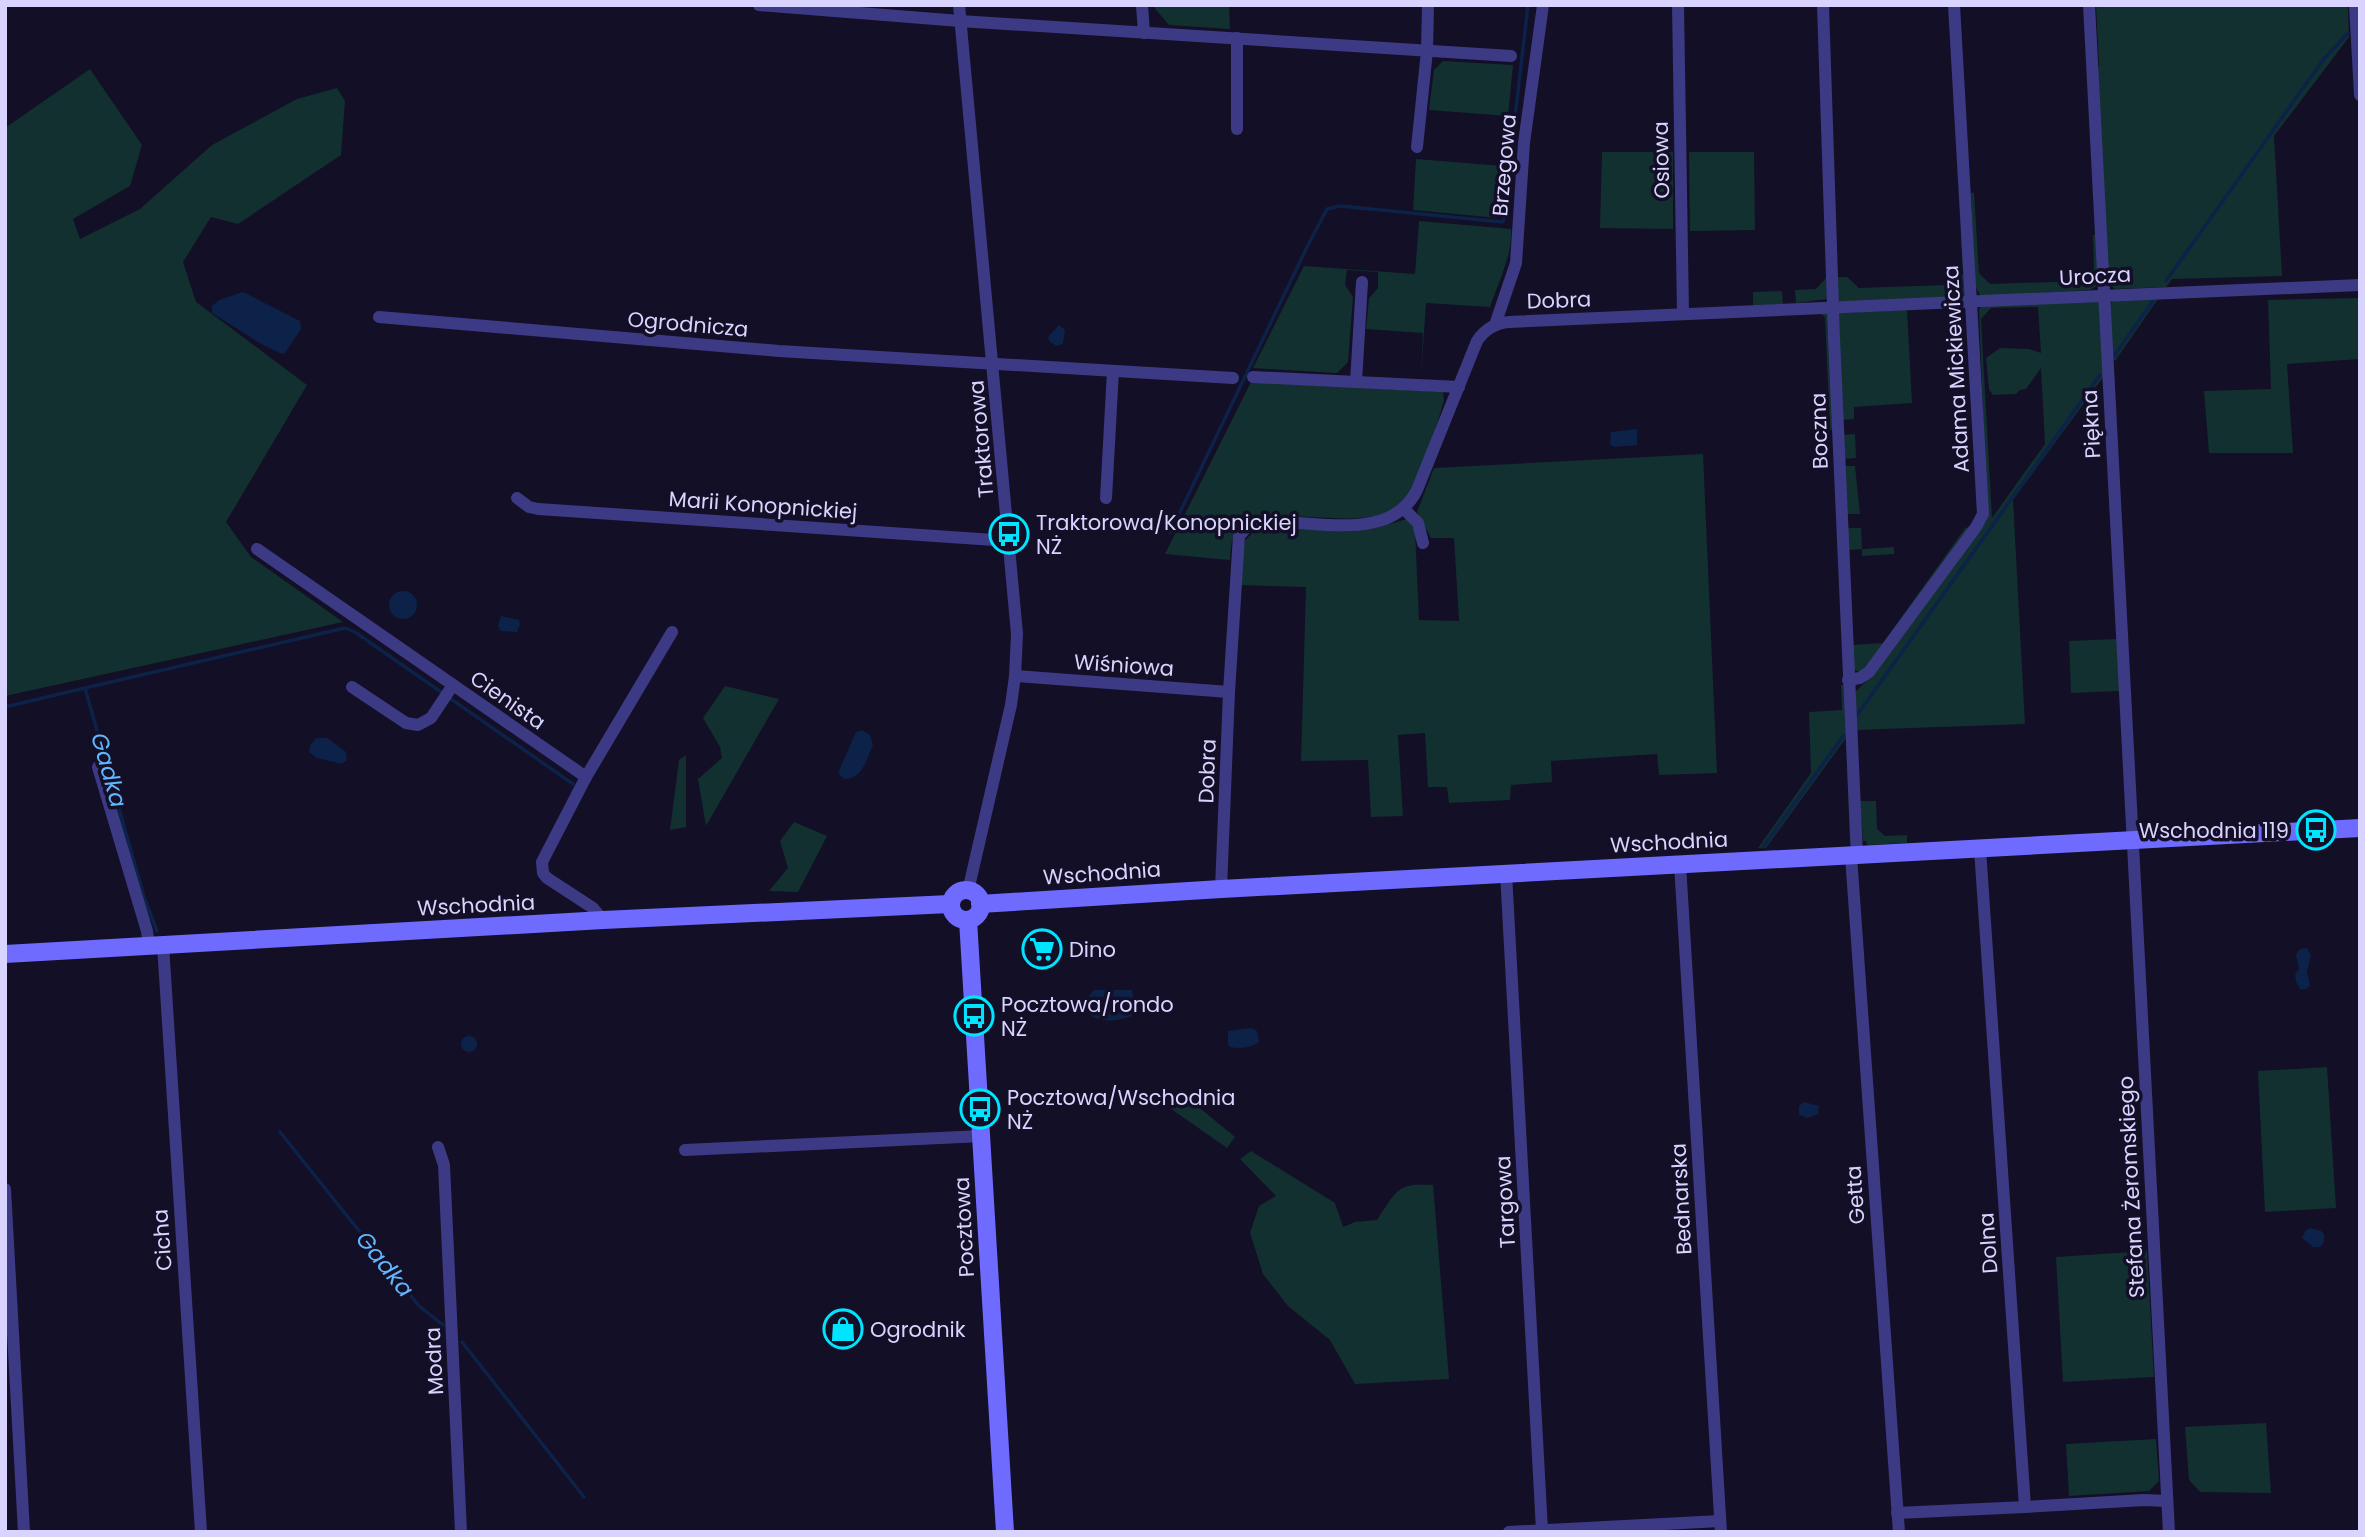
<svg xmlns="http://www.w3.org/2000/svg" width="2365" height="1537" font-family="Poppins,sans-serif">
<style>
.green{fill:#12302f;fill-rule:evenodd}
.water{fill:#0c2248}
.lines{fill:none;stroke-linecap:round;stroke-linejoin:round}
.stream{stroke:#0c2248;stroke-width:3.5}
.street{stroke:#3d3a85;stroke-width:12}
.secondary{stroke:#6f6bff;stroke-width:18}
.labels{text-anchor:middle;dominant-baseline:central;stroke-width:7;stroke-linejoin:round;paint-order:stroke}
.street-label{font-size:21px;fill:#d9d4ff;stroke:#130f26}
.poi-label{font-size:21px;fill:#d9d4ff;stroke:#130f26;text-anchor:start}
.water-label{font-size:23px;font-style:italic;fill:#62b6ff;stroke:#130f26}
</style>
<rect width="100%" height="100%" fill="#130f26"/>
<g class="green">
<path d="M1152,5H1229L1230,29L1169,25Z"/>
<path d="M2096,5H2348L2349,37L2274,136L2282,276L2172,279L2166,287L2115,289L2107,281L2096,67L2099,66Z"/>
<path d="M1443,61L1513,65L1508,116L1429,110L1434,70Z"/>
<path d="M90,69L142,145L130,186L73,219L80,239L140,209L212,145L297,99L337,88L345,101L341,155L238,224L211,217L183,262L196,302L307,385L226,522L251,557L343,622L5,696V128Z"/>
<path d="M1602,152H1673V229L1600,228Z"/>
<path d="M1689,152H1754L1755,230L1690,231Z"/>
<path d="M1416,159L1503,166L1498,218L1413,210Z"/>
<path d="M1971,193H1974L1979,273L1990,284L2084,281L2094,270L2093,235H2097L2098,285L2090,290L1981,297L1975,285Z"/>
<path d="M1419,221L1511,229C1513,254 1498,283 1490,307L1426,303L1421,376L1423,333L1366,329L1369,298L1378,288V272L1347,270L1345,285L1353,297L1348,362L1337,373L1253,368L1304,266L1415,274Z"/>
<path d="M1961,239H1965V295L1962,297L1841,302L1838,300L1836,277H1847L1859,288L1946,285V277H1960L1963,274Z"/>
<path d="M1826,278L1827,299L1796,303L1795,290L1816,289Z"/>
<path d="M1782,291L1783,304L1753,306V292Z"/>
<path d="M2160,296L2115,361L2110,355L2108,308L2114,299Z"/>
<path d="M2359,298L2360,359L2287,364L2293,453H2209L2204,391L2271,389L2268,300Z"/>
<path d="M2095,300L2099,303L2104,376L2013,500L2025,724L1856,730L1853,694L1874,674L1987,520L1979,309L1982,306ZM2038,307L2041,353L2029,349L2000,348L1986,358L1989,390L1993,395L2016,394L2020,390L2026,389L2041,368L2045,444L1992,518L1981,319L1991,308Z"/>
<path d="M1907,310L1912,403L1854,407V419L1841,420L1839,313Z"/>
<path d="M1828,312L1833,429L1830,430L1825,317L1821,314Z"/>
<path d="M1251,382L1443,392L1444,401C1437,422 1419,490 1405,502C1361,541 1265,493 1235,534C1230,541 1231,552 1230,560L1165,554Z"/>
<path d="M1855,434L1856,458L1843,459L1841,435Z"/>
<path d="M1703,454L1717,773L1659,775L1657,754L1551,761L1552,782L1511,785L1510,800L1449,803L1447,787H1428L1425,733L1398,735L1403,816L1371,817L1368,760L1301,761L1306,587L1238,585L1245,540L1257,529L1267,526L1373,529L1407,519L1412,523L1415,529L1419,620L1459,621L1454,538H1431L1417,512L1434,468Z"/>
<path d="M1843,466H1855L1860,514H1845Z"/>
<path d="M1966,527L1969,529L1887,643L1861,672L1854,670L1851,645L1883,643Z"/>
<path d="M1846,528H1861L1862,549L1894,547V554L1862,556V549L1847,550Z"/>
<path d="M2117,639L2120,691L2071,693L2069,641Z"/>
<path d="M1841,685H1845L1853,842L1850,845L1846,738L1766,848H1758L1811,773L1809,712L1842,710Z"/>
<path d="M725,686L779,699L706,826L698,779L722,758L720,747L703,718Z"/>
<path d="M686,755V827L670,830L679,760Z"/>
<path d="M1860,801H1876L1877,829L1885,836L1907,835V843L1867,845L1866,841H1863Z"/>
<path d="M794,822L827,836L798,892L769,891L788,868L780,841Z"/>
<path d="M2327,1067L2336,1208L2265,1212L2258,1071Z"/>
<path d="M1195,1104L1235,1137L1227,1148L1167,1106Z"/>
<path d="M1251,1151L1335,1203L1343,1227L1355,1222L1377,1220C1396,1192 1396,1182 1433,1185L1449,1379L1355,1384L1330,1340L1288,1306L1263,1274L1250,1233L1259,1206L1276,1196L1240,1159Z"/>
<path d="M2147,1251L2154,1377L2063,1382L2056,1257Z"/>
<path d="M2266,1423L2271,1493L2200,1492L2189,1480L2185,1427Z"/>
<path d="M2156,1439L2159,1481L2149,1491L2069,1496L2066,1444Z"/>
</g>
<g class="water">
<path d="M243,292L300,321L301,329L285,353L282,354L261,344L212,313V306L219,300Z"/>
<path d="M1059,325L1065,330L1063,344L1056,346L1049,341L1048,337Z"/>
<path d="M1637,429V445L1614,447L1610,444L1611,432Z"/>
<circle cx="403" cy="605" r="14"/>
<path d="M501,616L519,620L520,624L517,632L501,631L498,626Z"/>
<path d="M862,730L870,735L873,745C866,760 863,779 844,779L838,773L856,732Z"/>
<path d="M316,738H327L346,752L347,760L342,764L317,758L309,752L310,746Z"/>
<path d="M2307,948L2311,955L2307,972L2310,985L2307,989H2300L2296,982L2295,974L2299,969L2296,954L2300,949Z"/>
<path d="M1094,990H1132L1135,1008L1132,1016C1117,1021 1106,1023 1091,1016L1089,996Z"/>
<path d="M1251,1028L1257,1031L1259,1042C1251,1048 1240,1049 1230,1047L1228,1044V1031Z"/>
<circle cx="469" cy="1044" r="8"/>
<path d="M1804,1102L1819,1106L1818,1114L1808,1118L1799,1115V1106Z"/>
<path d="M2311,1228L2321,1231L2324,1234V1242L2320,1247H2313L2302,1238L2306,1230Z"/>
</g>
<g class="lines">
<g class="stream">
<path d="M2166,281L2323,60L2348,33"/>
<path d="M2114,356L2155,298"/>
<path d="M1170,533L1308,245L1327,209L1340,206L1503,222L1528,5"/>
<path d="M85,688L345,628L355,632L573,784"/>
<path d="M5,707L85,688L144,897L157,931"/>
<path d="M1857,715L2100,375"/>
<path d="M1763,847L1844,735"/>
<path d="M280,1132L419,1306L443,1325"/>
<path d="M462,1342L584,1497"/>
</g>
<g class="street">
<path d="M759,5L960,21L1511,56"/>
<path d="M959,5L1017,634L1015,676L1011,705L968,891"/>
<path d="M1142,5L1144,33"/>
<path d="M1678,5L1683,314"/>
<path d="M1823,5L1834,338L1857,855"/>
<path d="M2089,5L2169,1532"/>
<path d="M2355,5L2360,95"/>
<path d="M1237,38V129"/>
<path d="M1417,147L1427,51L1428,5"/>
<path d="M379,317L779,351L1233,378"/>
<path d="M1495,325L1516,263L1524,143L1543,5"/>
<path d="M1253,377L1459,387"/>
<path d="M1356,382L1362,282"/>
<path d="M517,498L529,507L538,509L1009,541"/>
<path d="M1106,498L1113,371"/>
<path d="M1404,509L1418,523L1423,543"/>
<path d="M257,549L586,777"/>
<path d="M1015,676L1229,692"/>
<path d="M1848,680L1860,678L1869,672L1976,527L1983,514L1954,5"/>
<path d="M352,687L406,723L418,725L431,718L453,685"/>
<path d="M98,767L147,931L149,946"/>
<path d="M1851,856L1899,1532"/>
<path d="M1680,864L1721,1532"/>
<path d="M1506,873L1542,1530"/>
<path d="M1221,889L1229,692L1239,536L1247,527L1260,523C1311,517 1389,546 1417,490L1477,341C1485,329 1495,323 1509,322C1793,311 2076,295 2360,285"/>
<path d="M603,920L593,908L547,878L543,873L542,862L586,777L672,632"/>
<path d="M163,945L201,1532"/>
<path d="M438,1147L444,1165L461,1532"/>
<path d="M685,1150L982,1136"/>
<path d="M5,1189L24,1532"/>
<path d="M2025,1507L2144,1500L2167,1501"/>
<path d="M1897,1513L2025,1507L1980,849"/>
<path d="M1509,1532L1720,1521"/>
</g>
<g class="secondary">
<circle cx="966" cy="905" r="15"/>
<path d="M980,904L1221,889L2360,828"/>
<path d="M968,920L1005,1532"/>
<path d="M5,954L603,920L950,904"/>
</g>
</g>
<defs>
<g id="bus-ring" transform="scale(2.0125)"><circle r="9.5" fill="#130f26" stroke="#00e5ff" stroke-width="1.5"/><path d="M-5-6H5V4H4V6H2V4H-2V6H-4V4H-5ZM-3.5-4V0h7V-4ZM-3.5 1.2v1.5H-2V1.2ZM2 1.2v1.5H3.5V1.2Z" fill="#00e5ff"/></g>
<g id="supermarket-ring" transform="scale(2.0125)"><circle r="9.5" fill="#130f26" stroke="#00e5ff" stroke-width="1.5"/><path d="M-6-5.5h2.5l.6 2H6L4.5 2H-2.5L-4.4-4H-6ZM-1.5 3.2a1.3 1.3 0 1 0 .1 0ZM3 3.2a1.3 1.3 0 1 0 .1 0Z" fill="#00e5ff"/></g>
<g id="shop-ring" transform="scale(2.0125)"><circle r="9.5" fill="#130f26" stroke="#00e5ff" stroke-width="1.5"/><path d="M-5-2.5h2.3a2.7 3.5 0 0 1 5.4 0H5L5.5 6h-11ZM-1.5-2.5h3a1.5 2.3 0 0 0-3 0Z" fill="#00e5ff"/></g>
</defs>
<g fill-rule="evenodd">
<use href="#bus-ring" x="1009" y="534"/>
<use href="#bus-ring" x="2316" y="830"/>
<use href="#supermarket-ring" x="1042" y="949"/>
<use href="#bus-ring" x="974" y="1016"/>
<use href="#bus-ring" x="980" y="1109"/>
<use href="#shop-ring" x="843" y="1329"/>
</g>
<g class="labels">
<g class="street-label">
<text transform="translate(1661 160) rotate(-91)">Osiowa</text>
<text transform="translate(1504 165) rotate(-85)">Brzegowa</text>
<text transform="translate(2095 276) rotate(-3)">Urocza</text>
<text transform="translate(1559 300) rotate(-2)">Dobra</text>
<text transform="translate(688 324) rotate(5)">Ogrodnicza</text>
<text transform="translate(1956 369) rotate(-93)">Adama Mickiewicza</text>
<text transform="translate(2091 424) rotate(-93)">Piękna</text>
<text transform="translate(1819 431) rotate(-92)">Boczna</text>
<text transform="translate(981 439) rotate(-95)">Traktorowa</text>
<text transform="translate(763 505) rotate(4)">Marii Konopnickiej</text>
<text transform="translate(1124 665) rotate(4)">Wiśniowa</text>
<text transform="translate(508 700) rotate(35)">Cienista</text>
<text transform="translate(1207 771) rotate(-88)">Dobra</text>
<text transform="translate(1669 842) rotate(-3)">Wschodnia</text>
<text transform="translate(1102 873) rotate(-4)">Wschodnia</text>
<text transform="translate(476 905) rotate(-3)">Wschodnia</text>
<text transform="translate(2131 1187) rotate(-93)">Stefana Żeromskiego</text>
<text transform="translate(1855 1195) rotate(-94)">Getta</text>
<text transform="translate(1681 1199) rotate(-93)">Bednarska</text>
<text transform="translate(1505 1202) rotate(-93)">Targowa</text>
<text transform="translate(964 1227) rotate(-93)">Pocztowa</text>
<text transform="translate(162 1240) rotate(-94)">Cicha</text>
<text transform="translate(1988 1243) rotate(-94)">Dolna</text>
<text transform="translate(434 1361) rotate(-93)">Modra</text>
</g>
<g class="poi-label">
<text x="1036" y="522">Traktorowa/Konopnickiej<tspan x="1036" dy="24">NŻ</tspan></text>
<text x="2289" y="830" text-anchor="end">Wschodnia 119</text>
<text x="1069" y="949">Dino</text>
<text x="1001" y="1004">Pocztowa/rondo<tspan x="1001" dy="24">NŻ</tspan></text>
<text x="1007" y="1097">Pocztowa/Wschodnia<tspan x="1007" dy="24">NŻ</tspan></text>
<text x="870" y="1329">Ogrodnik</text>
</g>
<g class="water-label">
<text transform="translate(109 770) rotate(74)">Gadka</text>
<text transform="translate(385 1264) rotate(51)">Gadka</text>
</g>
</g>
<rect width="2365" height="1537" fill="none" stroke="#d9d4ff" stroke-width="14"/>
</svg>
